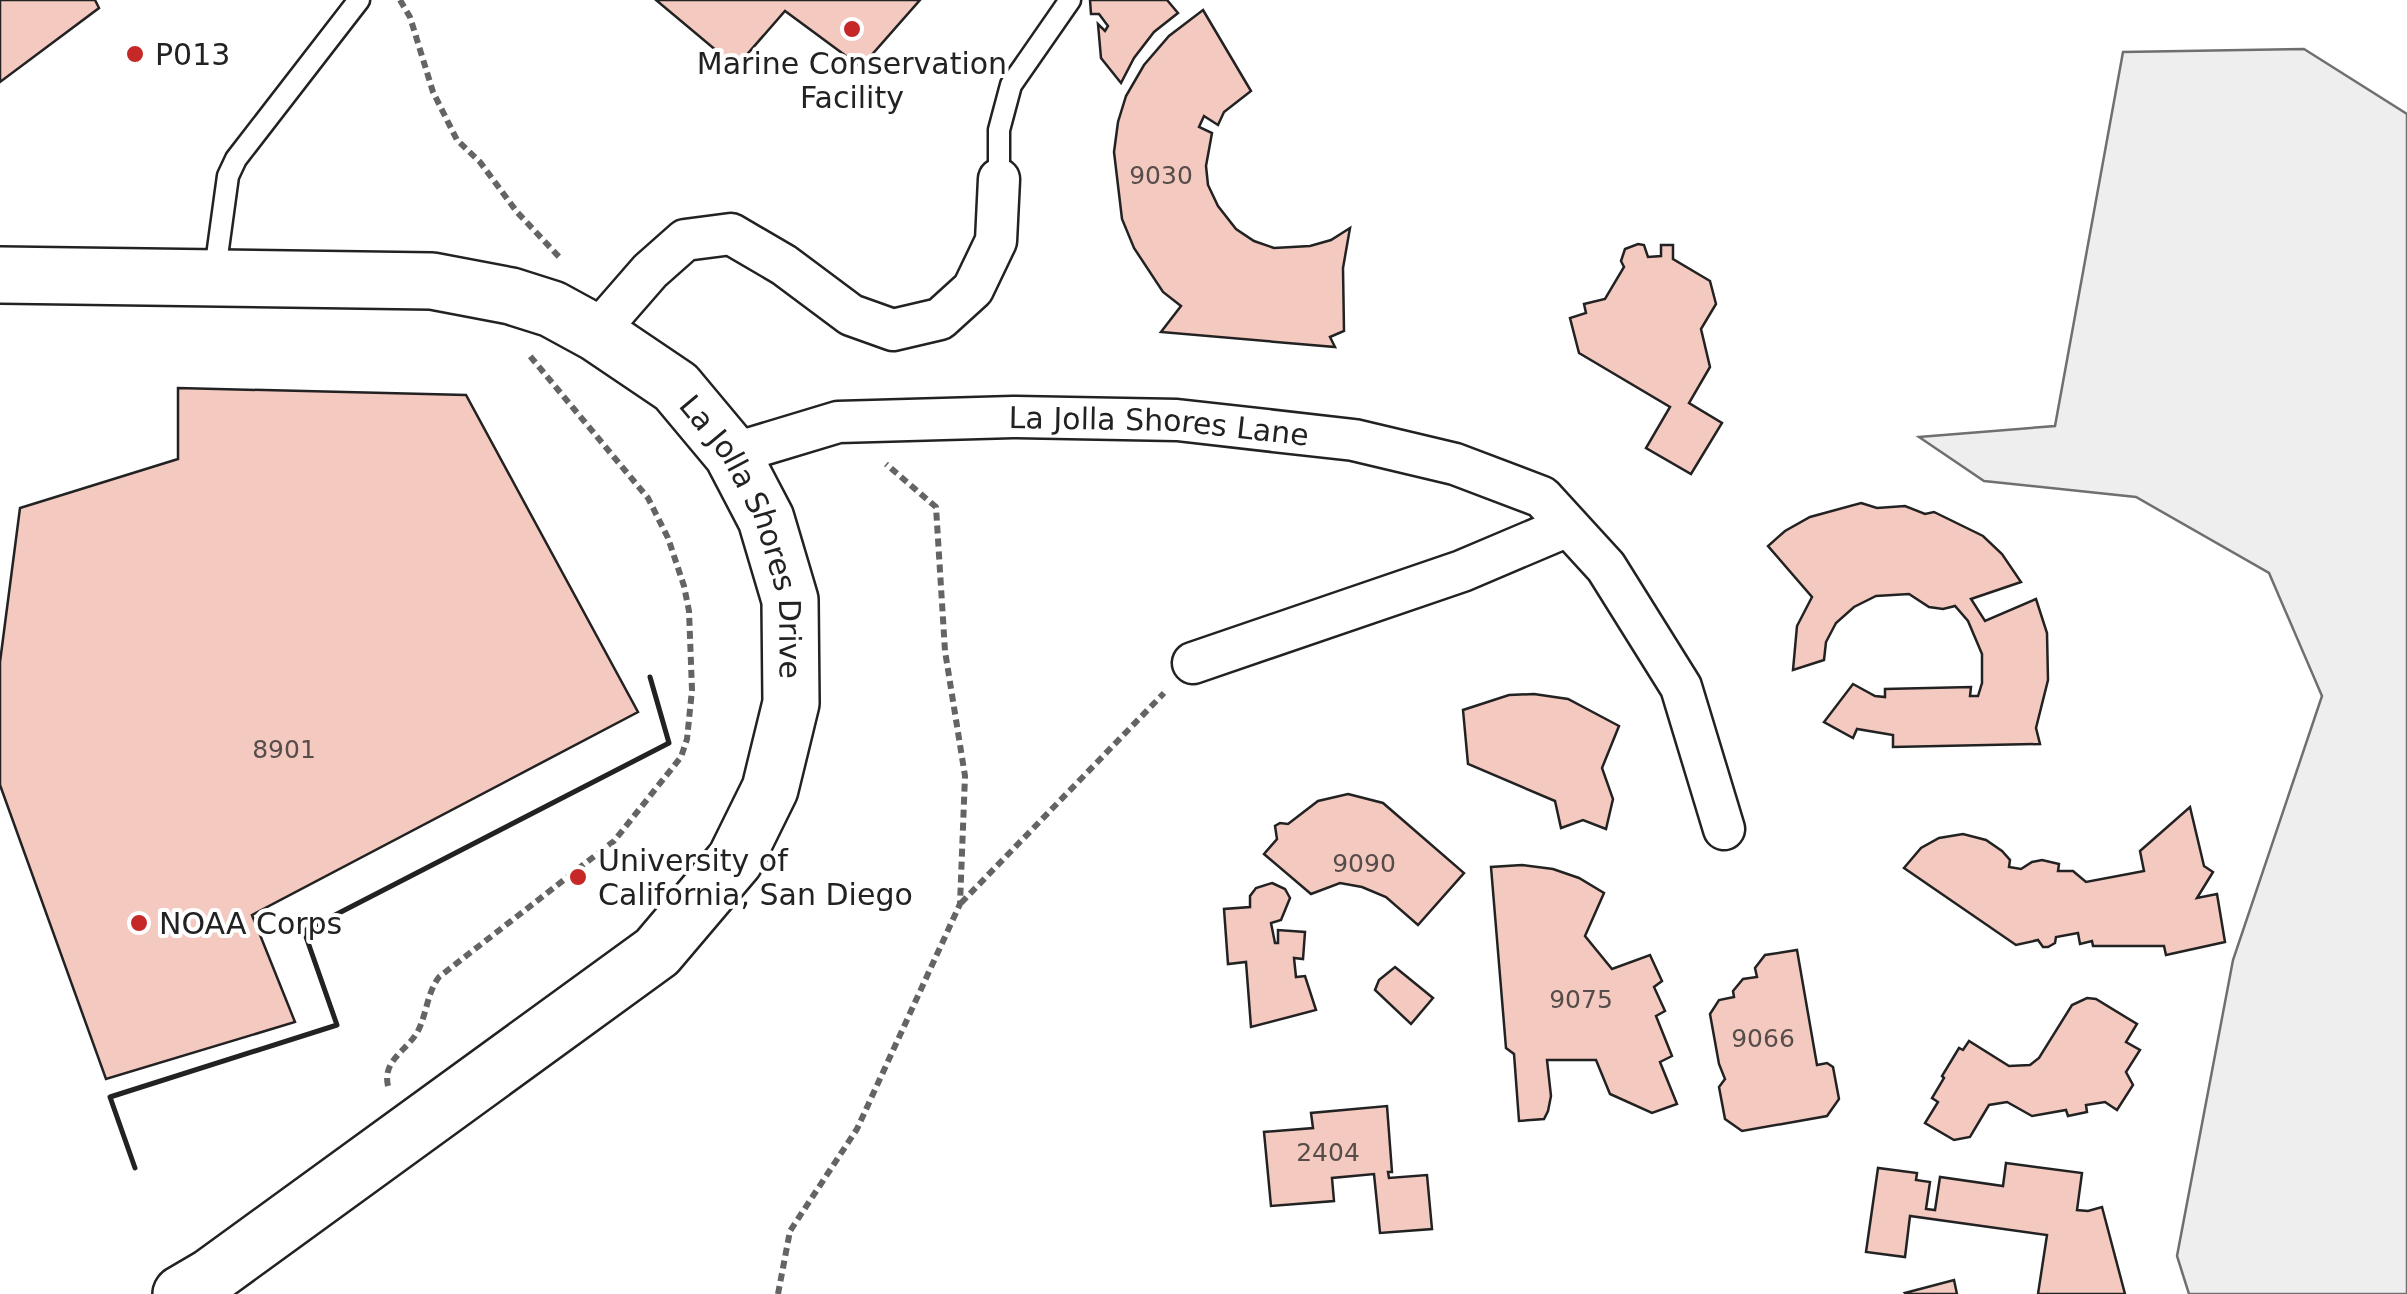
<svg xmlns="http://www.w3.org/2000/svg" width="2407" height="1294" font-family="'DejaVu Sans',sans-serif">
<style>
.green{fill:#eee;stroke:#6f6f6f;stroke-width:2.5}
.building{fill:#f3c9c0;stroke:#222;stroke-width:2.5}
.lines{fill:none;stroke-linecap:round;stroke-linejoin:round}
.service-casing{stroke:#222;stroke-width:25}
.minor-casing{stroke:#222;stroke-width:45}
.secondary-casing{stroke:#222;stroke-width:60}
.path{stroke:#646464;stroke-width:6;stroke-dasharray:8 5;stroke-linecap:butt}
.service{stroke:#fff;stroke-width:20}
.minor{stroke:#fff;stroke-width:40}
.secondary{stroke:#fff;stroke-width:55}
.wall{stroke:#222;stroke-width:5}
.poi-dot{fill:#c62828;stroke:#fff;stroke-width:4}
.labels{text-anchor:middle;dominant-baseline:central;stroke-width:8;stroke-linejoin:round;paint-order:stroke}
.number-label{font-size:25px;fill:#564c4a}
.poi-label{font-size:30px;fill:#222;stroke:#fff;text-anchor:start}
.street-label{font-size:30px;fill:#222;stroke:#fff}
</style>
<rect width="100%" height="100%" fill="#fff"/>
<path class="green" d="M2304,49L2407,114V1294H2189L2177,1256L2233,960L2322,696L2269,573L2136,497L1984,481L1919,437L2055,426L2123,52Z"/>
<g class="building">
<path d="M0,0H95L99,8L0,82Z"/>
<path d="M656,0H920L861,67L785,11L736,67Z"/>
<path d="M1090,0H1167L1178,13L1154,32L1134,58L1121,83L1101,58L1098,24L1105,31L1108,26L1099,14H1091Z"/>
<path d="M1203,10L1251,91L1224,112L1218,125L1204,116L1199,127L1212,133L1206,166L1208,185L1218,206L1236,229L1254,241L1274,248L1310,246L1331,240L1350,228L1343,268L1344,331L1330,337L1335,347L1161,332L1181,306L1163,292L1134,248L1122,219L1114,152L1118,122L1126,96L1144,65L1169,36Z"/>
<path d="M1638,244L1644,245L1648,257L1661,256V245H1673V259L1710,281L1716,304L1701,329L1710,367L1689,403L1722,423L1691,474L1646,448L1670,407L1579,353L1570,318L1586,313L1584,304L1605,299L1624,267L1621,261L1625,249Z"/>
<path d="M178,388L466,395L638,712L252,915L295,1022L106,1079L0,785V662L20,508L178,459Z"/>
<path d="M1861,503L1877,508L1905,506L1925,514L1934,512L1983,536L2002,554L2021,582L1971,599L1985,621L2036,599L2047,633L2048,680L2036,728L2040,744L1893,747V735L1857,729L1853,738L1824,722L1853,684L1875,696L1885,697V689L1971,687L1970,696H1978L1982,683V654L1968,621L1955,606L1943,609L1929,607L1909,594L1876,596L1854,607L1836,623L1826,642L1824,660L1793,670L1797,626L1812,597L1768,546L1785,531L1810,517Z"/>
<path d="M1534,694L1568,699L1619,726L1602,768L1613,799L1606,829L1583,820L1561,828L1555,801L1468,764L1463,710L1509,695Z"/>
<path d="M1348,794L1383,803L1464,873L1418,925L1386,897L1362,887L1340,883L1311,894L1264,854L1277,839L1275,826L1280,823L1288,824L1318,801Z"/>
<path d="M2190,807L2204,866L2213,872L2197,898L2217,894L2225,942L2166,955L2164,946H2093L2092,941L2080,944L2078,933L2056,937L2055,943L2048,947H2043L2038,940L2016,945L1904,868L1921,848L1939,838L1963,834L1986,840L2002,851L2010,860L2009,867L2021,869L2032,862L2042,860L2059,864L2058,871H2073L2086,882L2144,871L2140,851Z"/>
<path d="M1522,865L1553,869L1579,878L1604,893L1585,936L1612,969L1650,955L1662,981L1654,987L1665,1011L1656,1016L1672,1056L1660,1062L1677,1104L1652,1113L1610,1094L1596,1060H1547L1551,1096L1548,1111L1544,1119L1519,1121L1514,1054L1506,1048L1491,867Z"/>
<path d="M1272,883L1285,889L1290,898L1281,920L1271,923L1275,943H1278V930L1305,932L1303,959L1294,958L1296,977L1305,976L1316,1010L1251,1027L1246,962L1228,964L1224,909L1250,907V896L1256,888Z"/>
<path d="M1797,950L1817,1065L1827,1063L1833,1067L1839,1099L1827,1116L1742,1131L1725,1119L1719,1087L1725,1079L1719,1064L1710,1014L1719,1000L1734,997L1733,991L1743,979L1757,977L1755,968L1765,955Z"/>
<path d="M1395,967L1433,998L1411,1024L1375,990L1379,980Z"/>
<path d="M2087,998L2096,999L2137,1024L2126,1042L2140,1050L2126,1072L2133,1085L2117,1110L2105,1102L2086,1105L2087,1112L2068,1116L2066,1110L2032,1116L2007,1102L1989,1105L1970,1137L1954,1140L1925,1123L1938,1102L1932,1098L1944,1078L1942,1076L1959,1048L1963,1050L1969,1041L2009,1066L2030,1065L2039,1058L2072,1005Z"/>
<path d="M1387,1106L1392,1172H1388L1389,1178L1427,1175L1432,1229L1380,1233L1374,1174L1332,1178L1334,1201L1271,1206L1264,1132L1313,1128L1311,1113Z"/>
<path d="M2006,1163L2082,1173L2077,1210L2088,1211L2102,1207L2125,1294H2038L2047,1235L1910,1216L1905,1257L1866,1252L1878,1168L1917,1173L1916,1180L1930,1182L1926,1209L1935,1210L1940,1177L2003,1186Z"/>
<path d="M1954,1280L1957,1294H1906L1905,1293Z"/>
</g>
<g class="lines">
<g class="service-casing">
<g id="service">
<path d="M999,179V130L1011,85L1070,0"/>
<path d="M214,278L228,176L236,159L359,0"/>
</g>
</g>
<g class="minor-casing">
<g id="minor">
<path d="M596,333L650,271L685,240L731,234L784,265L851,315L893,330L940,319L973,289L996,241L999,179"/>
<path id="s1" d="M732,454L838,422L1013,417L1177,420L1354,440L1455,464L1542,497L1606,567L1681,687L1724,829"/>
<path d="M1193,663L1462,571L1568,526"/>
</g>
</g>
<g class="secondary-casing">
<g id="secondary">
<path id="s2" d="M0,275L432,281L511,296L552,309L596,333L676,387L732,454L766,519L790,600L791,703L770,789L735,860L657,952L210,1277L181,1294"/>
</g>
</g>
<g class="path">
<path d="M400,0L410,17L433,92L457,140L480,162L517,212L562,260"/>
<path d="M961,903L1164,693"/>
<path d="M388,1086C382,1060 407,1051 418,1031C427,1013 427,993 439,977L614,841L681,757L687,739L692,690L689,611L684,586L668,538L648,498L530,356"/>
<path d="M778,1294L790,1231L857,1129L960,904L965,776L945,651L936,507L886,464"/>
</g>
<use href="#service" class="service"/>
<use href="#minor" class="minor"/>
<use href="#secondary" class="secondary"/>
<path class="wall" d="M135,1168L110,1097L337,1025L304,931L669,743L650,677"/>
</g>
<g class="poi-dot">
<circle cx="852" cy="29" r="10"/>
<circle cx="135" cy="54" r="10"/>
<circle cx="578" cy="877" r="10"/>
<circle cx="139" cy="923" r="10"/>
</g>
<g class="labels">
<g class="number-label">
<text x="1161" y="175">9030</text>
<text x="284" y="749">8901</text>
<text x="1364" y="863">9090</text>
<text x="1581" y="999">9075</text>
<text x="1763" y="1038">9066</text>
<text x="1328" y="1152">2404</text>
</g>
<g class="poi-label">
<text x="155" y="54">P013</text>
<text x="852" y="63" text-anchor="middle">Marine Conservation<tspan x="852" dy="34">Facility</tspan></text>
<text x="598" y="860">University of<tspan x="598" dy="34">California, San Diego</tspan></text>
<text x="159" y="923">NOAA Corps</text>
</g>
<g class="street-label">
<text stroke="none"><textPath href="#s1" startOffset="432">La Jolla Shores Lane</textPath></text>
<text stroke="none"><textPath href="#s2" startOffset="872">La Jolla Shores Drive</textPath></text>
</g>
</g>
</svg>
